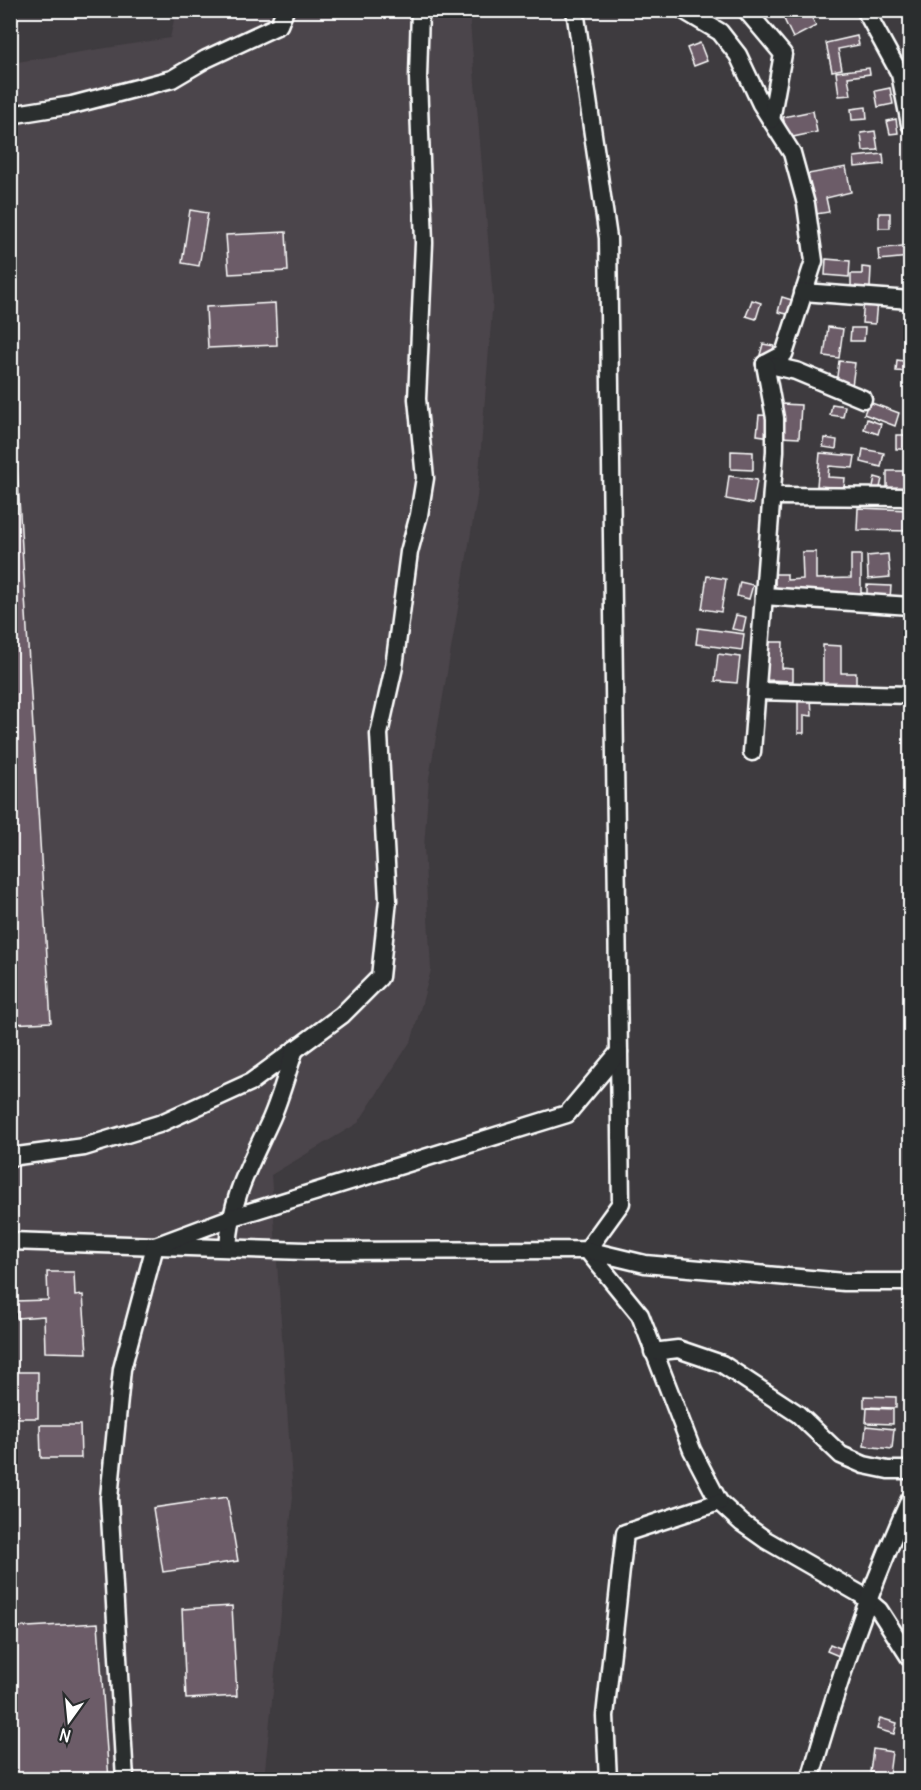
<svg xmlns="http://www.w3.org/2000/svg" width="921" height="1790" font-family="Delius,sans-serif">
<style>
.built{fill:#4c454b}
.building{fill:#6c5c67;stroke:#fff;stroke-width:1.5}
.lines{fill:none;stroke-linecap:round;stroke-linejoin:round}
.minor-casing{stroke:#fff;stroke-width:21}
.minor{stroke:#2a2d2e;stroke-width:16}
</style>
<rect width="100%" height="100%" fill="#3e3b3f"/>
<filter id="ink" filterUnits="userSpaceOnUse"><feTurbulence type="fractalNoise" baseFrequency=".0167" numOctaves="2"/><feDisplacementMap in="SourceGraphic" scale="12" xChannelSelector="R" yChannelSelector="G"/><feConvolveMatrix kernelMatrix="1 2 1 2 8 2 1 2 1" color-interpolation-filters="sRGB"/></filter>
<g filter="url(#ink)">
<path class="built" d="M176,11H469L493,299L477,497L429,778L424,847L431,970L412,1039L358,1123L271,1175L293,1496L264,1779L11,1780V63L170,38Z"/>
<g class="building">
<path d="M801,10H808L816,26L793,38L784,19Z"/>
<path d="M857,36L859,45L838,49L842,69L832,71L826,43Z"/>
<path d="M700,43L707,61L694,66L687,48Z"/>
<path d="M869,68L870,74L848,77L851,95L839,96L836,72Z"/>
<path d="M890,88L893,104L878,107L875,91Z"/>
<path d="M866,107L867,119L852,120L851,109Z"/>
<path d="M813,111L817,132L788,138L783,117Z"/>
<path d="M896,119L898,133L890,134L887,121Z"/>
<path d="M875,131L878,150L863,151L861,133Z"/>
<path d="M883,154L884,164L855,167L854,157Z"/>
<path d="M846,167L851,192L826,198L829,212L816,214L808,174Z"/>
<path d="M190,210L208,213L199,266L182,263Z"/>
<rect x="879" y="213" width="11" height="15"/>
<path d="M286,232L288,271L229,274L226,235Z"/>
<path d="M910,245V257L879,260L878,249Z"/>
<path d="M826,259L850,261L849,277L825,275Z"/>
<path d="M862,267L871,268L870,288H851V274H862Z"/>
<path d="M782,297L795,301L792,315L778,312Z"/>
<path d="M752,300L761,303L756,319L746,316Z"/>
<path d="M864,300L877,302L875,324L862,323Z"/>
<path d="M275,303L277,345L208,348L206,307Z"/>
<path d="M828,327L843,329L839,358L824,356Z"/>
<path d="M851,328H865L864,341H850Z"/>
<path d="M763,344L774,346L771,357L760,355Z"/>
<path d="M897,360L910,362V372L896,371Z"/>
<path d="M839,361L855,363L852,386L836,384Z"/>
<path d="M869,402L899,413L895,426L864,414Z"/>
<path d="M782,404L801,405L799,438L780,437Z"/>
<path d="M832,404L845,406L843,417L830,415Z"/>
<path d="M759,415L773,416L771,437L757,435Z"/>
<path d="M867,419L881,424L878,434L864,429Z"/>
<path d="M15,433L51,1022L10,1024V434Z"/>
<rect x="896" y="435" width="14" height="14"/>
<path d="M825,438L837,440L836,449L823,447Z"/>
<path d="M863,449L884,453L881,467L861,462Z"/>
<path d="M731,451L753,452V470L731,469Z"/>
<path d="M820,453L855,456L853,468L829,466L828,477L845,478L844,488L817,486Z"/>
<path d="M887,471H904V481H910V490H887Z"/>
<path d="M729,476L757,480L753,504L726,499Z"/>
<path d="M875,477L882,479L879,492L872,491Z"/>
<path d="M858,508L910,510V531L857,530Z"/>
<path d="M802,552H816V579L851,578V555H861V595L775,596V574H787V580L803,579Z"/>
<path d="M888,554L890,577L868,579L867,556Z"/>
<path d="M707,576L726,579L721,612L702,609Z"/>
<path d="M740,582L753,585L749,599L737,596Z"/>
<path d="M867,585L891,586L890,598H867Z"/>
<path d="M736,615L746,617L743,631L732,629Z"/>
<path d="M698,628L744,634L742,650L696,644Z"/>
<path d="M769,642H783L782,668L793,669V681L767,680Z"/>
<path d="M823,645L841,646V673H856V685H823Z"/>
<path d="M718,654L740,657L737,683L715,681Z"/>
<path d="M798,697H811L812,716L804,715V733H798Z"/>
<path d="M47,1272H74L75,1296L83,1295L87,1353L45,1352L44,1316L17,1318L15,1301L48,1300Z"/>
<rect x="10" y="1372" width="28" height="46"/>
<path d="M864,1396L896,1397V1408L864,1407Z"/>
<path d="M867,1408L893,1409V1424L866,1423Z"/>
<path d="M40,1425H80L81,1458H41Z"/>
<path d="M866,1426L894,1429L892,1449L864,1446Z"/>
<path d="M227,1497L238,1561L163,1572L153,1508Z"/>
<path d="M232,1606L237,1696L186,1699L182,1609Z"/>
<path d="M98,1623L109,1780H10V1628Z"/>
<path d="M830,1644L842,1649L839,1656L827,1651Z"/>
<path d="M880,1718L897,1723L894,1734L877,1729Z"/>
<path d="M907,1721L910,1722V1734L905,1733Z"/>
<path d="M873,1749L892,1752L889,1775L870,1772Z"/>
</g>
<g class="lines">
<g class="minor-casing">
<g id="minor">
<path d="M683,10L720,32L738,55L761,104L792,153L806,204L814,261L784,354L765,364"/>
<path d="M746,10L783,54L771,120"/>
<path d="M865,10L900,74L910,124"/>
<path d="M10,115L72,105L172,79L206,59L279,25L285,10"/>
<path d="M803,292L910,300"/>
<path d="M765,364L796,371L863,399"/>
<path d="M772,496L910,497"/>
<path d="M764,596L910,606"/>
<path d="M757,691L910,695"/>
<path d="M752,752L775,451V418L765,364"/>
<path d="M10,1157L84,1147L159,1124L251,1082L342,1015L380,977L388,900L379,734L394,667L409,552L419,515L425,478L417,399L424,243L418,78L420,10"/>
<path d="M10,1241L305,1251L587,1250L621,1203L608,238L575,10"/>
<path d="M228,1248C231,1196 250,1165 271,1119C281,1096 287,1072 295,1049"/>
<path d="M587,1250L640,1315L692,1450L719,1502L742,1523L766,1540L860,1594L879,1610L910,1658"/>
<path d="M587,1250L645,1264L844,1282H910"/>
<path d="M653,1352L678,1349L722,1364L798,1414L841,1455L864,1465L888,1470H910"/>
<path d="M125,1780L109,1498L122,1369L155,1246L230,1218L567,1114L619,1052"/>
<path d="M608,1780L605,1716L625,1533L719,1502"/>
<path d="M810,1780C837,1683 869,1590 910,1499"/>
</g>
</g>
<use href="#minor" class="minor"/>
</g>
</g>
<rect width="921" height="1790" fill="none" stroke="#2a2d2e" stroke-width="36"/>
<rect x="18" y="18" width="885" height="1754" fill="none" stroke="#fff" stroke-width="2" filter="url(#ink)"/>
<g transform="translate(69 1721) rotate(195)" stroke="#2a2d2e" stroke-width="4.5" paint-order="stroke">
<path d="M0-4.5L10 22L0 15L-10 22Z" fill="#ffffff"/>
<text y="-9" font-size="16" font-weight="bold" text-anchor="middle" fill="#ffffff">N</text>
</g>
</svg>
